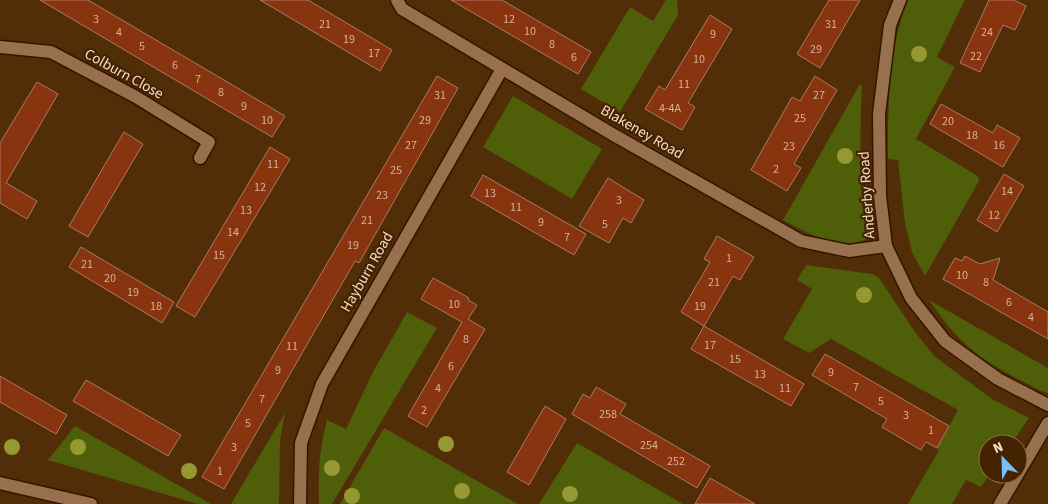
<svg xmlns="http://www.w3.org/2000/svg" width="1048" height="504" font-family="'Source Sans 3',sans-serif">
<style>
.green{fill:#4e5e09}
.building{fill:#88340e;stroke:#ad7965}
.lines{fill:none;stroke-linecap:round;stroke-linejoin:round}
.street-casing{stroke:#311700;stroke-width:15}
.street{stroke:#99704d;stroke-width:12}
.tree{fill:#969931}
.labels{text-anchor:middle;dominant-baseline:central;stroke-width:4.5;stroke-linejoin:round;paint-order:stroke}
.number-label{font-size:12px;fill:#d8b29a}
.street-label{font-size:15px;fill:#f3dcc9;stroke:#462300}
</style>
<rect width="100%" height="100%" fill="#512d08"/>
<g class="green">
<path d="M666,0H677L678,15L620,112L581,89L630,7L653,21Z"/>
<path d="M908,0H965L937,57L955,67L916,139L978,176L979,181L925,276L912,252L905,223L898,160L888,159C888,106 888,50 908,0Z"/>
<path d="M860,84L862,86C860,118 860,151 861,184C862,202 863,220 868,238C842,253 807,233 783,220Z"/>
<path d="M513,96L602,149L572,199L483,147Z"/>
<path d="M806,265L872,274L879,278L915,332L934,356L992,399L1029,418L1011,444H988V474H990L981,487L966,480L952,504H908L939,450L937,448L958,410L831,339L809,353L783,339L812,289L797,280Z"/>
<path d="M929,300L1048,368V393C1039,391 1029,384 1020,380C976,357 957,341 929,300Z"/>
<path d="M407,312L437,328L332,504H319C318,471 319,452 327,420L346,429L373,372Z"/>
<path d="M285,413L280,440L279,504H231Z"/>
<path d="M75,426L211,504H198L48,460Z"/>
<path d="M384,428L518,504H340Z"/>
<path d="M577,443L683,504H539Z"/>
</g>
<g class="building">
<path d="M40,0H88L285,116L272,137Z"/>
<path d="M260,0H308L392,50L380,71Z"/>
<path d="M451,0H502L591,52L578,74Z"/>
<path d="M829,0H860L820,68L797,54Z"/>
<path d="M989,0H1014L1026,6L1015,30L1003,25L980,72L960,63Z"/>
<path d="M710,15L732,29L688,103L695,107L682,130L645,109L659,86L665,90Z"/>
<path d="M437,76L458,88L359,263L355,261L224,489L202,477Z"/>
<path d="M815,76L837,90L794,164L801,168L787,191L751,170L792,97L800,101Z"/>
<path d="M37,82L58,94L6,183L37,201L27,219L0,203V143Z"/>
<path d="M941,104L993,133L997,125L1020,138L1003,167L930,124Z"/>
<path d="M124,132L143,144L88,237L69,226Z"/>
<path d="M270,147L290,159L195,317L176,306Z"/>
<path d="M1004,174L1024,186L997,232L977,220Z"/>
<path d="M483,175L586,234L574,255L471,196Z"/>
<path d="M608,178L644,200L631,223L623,218L609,243L579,226Z"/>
<path d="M717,236L754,257L740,280L733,276L704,326L681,312L710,262L704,259Z"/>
<path d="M81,247L174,302L162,323L69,267Z"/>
<path d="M965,256L980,264L1000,258L993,280L1048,312V339L943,279L955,258L962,261Z"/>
<path d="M433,278L469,298L468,300L477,305L468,319L485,329L427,427L408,416L462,322L421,299Z"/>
<path d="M704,326L804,384L791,406L691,349Z"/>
<path d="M825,354L949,426L937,448L926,442L921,450L882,427L887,419L812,375Z"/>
<path d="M0,376L67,415L56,434L0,402Z"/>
<path d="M86,380L181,435L168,456L73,401Z"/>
<path d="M596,387L626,404L620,414L710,466L697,488L572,414L583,394L590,398Z"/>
<path d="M545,406L566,419L529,485L507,472Z"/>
<path d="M710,478L755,504H695Z"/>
</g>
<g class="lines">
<g class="street-casing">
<g id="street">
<path d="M397,0L402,9L612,134L801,241L849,251L886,246"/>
<path d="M900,0L890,25L879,114L880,196L886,246L911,298L945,341L998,379L1048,405"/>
<path d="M0,47L51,52L136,97L209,142L200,158"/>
<path d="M0,483L91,504"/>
<path d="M300,504L301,443L322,384L502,69"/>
<path d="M1000,504L1048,423"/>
</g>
</g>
<use href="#street" class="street"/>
</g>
<g class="tree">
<circle cx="919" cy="54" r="8"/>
<circle cx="845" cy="156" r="8"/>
<circle cx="864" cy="295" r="8"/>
<circle cx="446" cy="444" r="8"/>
<circle cx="12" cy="447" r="8"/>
<circle cx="78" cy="447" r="8"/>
<circle cx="332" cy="468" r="8"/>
<circle cx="189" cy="471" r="8"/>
<circle cx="462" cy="491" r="8"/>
<circle cx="570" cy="494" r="8"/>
<circle cx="352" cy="496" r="8"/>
</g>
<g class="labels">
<g class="number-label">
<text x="96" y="19">3</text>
<text x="509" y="19">12</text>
<text x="325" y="24">21</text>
<text x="831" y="24">31</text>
<text x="530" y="31">10</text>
<text x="119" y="32">4</text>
<text x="987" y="32">24</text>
<text x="713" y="34">9</text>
<text x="349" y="39">19</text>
<text x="552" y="44">8</text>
<text x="142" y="46">5</text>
<text x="816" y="49">29</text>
<text x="374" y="53">17</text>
<text x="976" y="56">22</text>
<text x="574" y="57">6</text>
<text x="699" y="59">10</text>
<text x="175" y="65">6</text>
<text x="198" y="79">7</text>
<text x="684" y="84">11</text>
<text x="221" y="92">8</text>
<text x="440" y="95">31</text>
<text x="819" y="95">27</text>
<text x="244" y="106">9</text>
<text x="670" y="108">4-4A</text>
<text x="800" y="118">25</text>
<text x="267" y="120">10</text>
<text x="425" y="120">29</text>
<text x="948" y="121">20</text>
<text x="972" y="135">18</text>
<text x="411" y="145">27</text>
<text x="999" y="145">16</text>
<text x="789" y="146">23</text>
<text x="273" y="164">11</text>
<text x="776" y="169">2</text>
<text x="396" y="170">25</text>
<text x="260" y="187">12</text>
<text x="1007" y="191">14</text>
<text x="490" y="193">13</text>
<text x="382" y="195">23</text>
<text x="619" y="200">3</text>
<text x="516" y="207">11</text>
<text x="246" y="210">13</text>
<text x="994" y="215">12</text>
<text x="367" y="220">21</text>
<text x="541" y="222">9</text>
<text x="605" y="224">5</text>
<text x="233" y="232">14</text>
<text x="567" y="237">7</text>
<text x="353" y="245">19</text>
<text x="219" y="255">15</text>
<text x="729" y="258">1</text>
<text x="87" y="264">21</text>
<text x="962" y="275">10</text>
<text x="110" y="278">20</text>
<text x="714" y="282">21</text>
<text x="986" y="282">8</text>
<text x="133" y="292">19</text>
<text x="1009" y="302">6</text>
<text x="454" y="304">10</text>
<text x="156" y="306">18</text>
<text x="700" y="306">19</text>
<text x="1031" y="317">4</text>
<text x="466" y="339">8</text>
<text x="710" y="345">17</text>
<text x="292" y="346">11</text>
<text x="735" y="359">15</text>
<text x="451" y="366">6</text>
<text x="278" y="370">9</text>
<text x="831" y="372">9</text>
<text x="760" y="374">13</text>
<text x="856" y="387">7</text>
<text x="438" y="388">4</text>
<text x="785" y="388">11</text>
<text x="262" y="399">7</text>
<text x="881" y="401">5</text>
<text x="424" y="410">2</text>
<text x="608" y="414">258</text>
<text x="906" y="415">3</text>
<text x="248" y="423">5</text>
<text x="931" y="430">1</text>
<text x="649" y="445">254</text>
<text x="234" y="447">3</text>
<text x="676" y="461">252</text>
<text x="220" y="471">1</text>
</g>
<g class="street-label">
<text transform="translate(124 74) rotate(29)">Colburn Close</text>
<text transform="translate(642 132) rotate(30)">Blakeney Road</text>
<text transform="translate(867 195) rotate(-94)">Anderby Road</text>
<text transform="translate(367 272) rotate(-60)">Hayburn Road</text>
</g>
</g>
<g transform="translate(1003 459) rotate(337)"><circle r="24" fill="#462300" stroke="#8b6d50"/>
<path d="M0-4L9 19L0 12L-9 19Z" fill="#75c0f6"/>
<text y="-8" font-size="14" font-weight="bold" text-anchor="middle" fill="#f3dcc9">N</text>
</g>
</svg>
